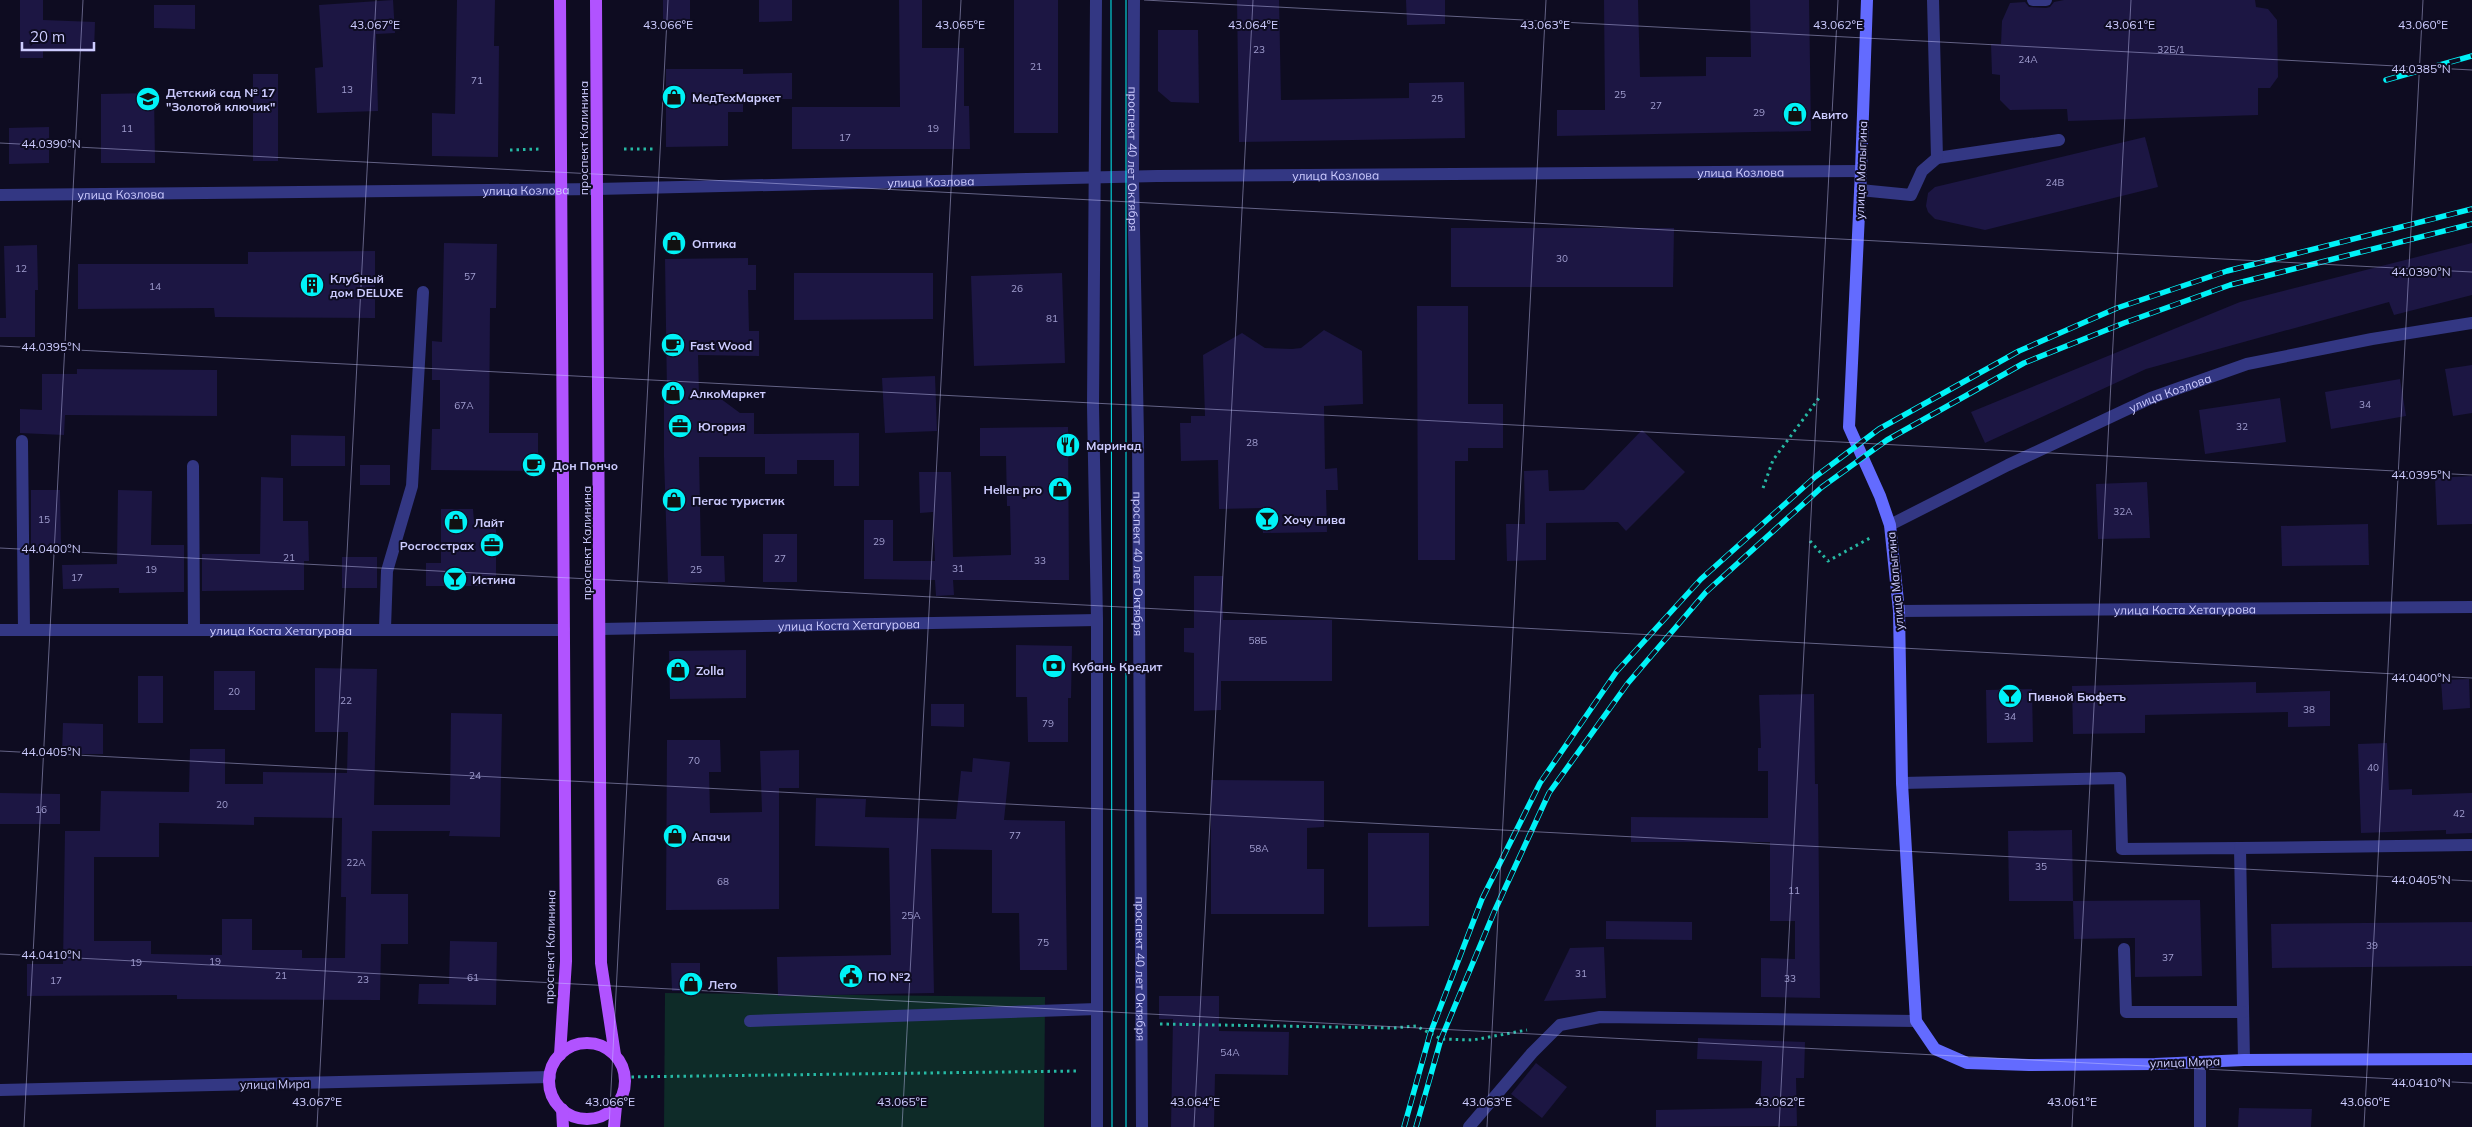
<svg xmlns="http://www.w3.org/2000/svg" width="2472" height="1127" font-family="Mulish,sans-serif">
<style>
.green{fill:#0e2b28}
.building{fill:#1c1643;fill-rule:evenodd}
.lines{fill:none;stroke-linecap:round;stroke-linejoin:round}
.path{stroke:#26b9a4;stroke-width:3;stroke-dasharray:2.5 4;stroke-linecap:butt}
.service{stroke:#333783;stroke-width:12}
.minor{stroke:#333783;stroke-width:12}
.tertiary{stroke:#333783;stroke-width:12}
.secondary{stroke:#636bff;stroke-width:12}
.primary{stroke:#b153ff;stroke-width:12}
.tram{stroke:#00f2f7;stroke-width:1}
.rail-casing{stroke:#00f2f7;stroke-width:5.5}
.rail{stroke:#0e0c21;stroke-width:4;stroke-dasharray:11;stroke-linecap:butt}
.ticks{fill:none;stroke:#cdccff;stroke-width:1;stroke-opacity:0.45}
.labels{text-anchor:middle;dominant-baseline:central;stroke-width:4;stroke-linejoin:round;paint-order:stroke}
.number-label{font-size:10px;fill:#a19ed0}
.poi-label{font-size:12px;font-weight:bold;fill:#cdccff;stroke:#0e0c21;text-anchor:start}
.street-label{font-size:12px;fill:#cdccff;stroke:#0e0c21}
.ticks-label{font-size:12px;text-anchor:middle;fill:#cdccff;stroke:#0e0c21;stroke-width:4;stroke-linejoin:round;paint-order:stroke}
</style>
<rect width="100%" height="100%" fill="#0e0c21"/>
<path class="green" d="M665,993L1045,997L1044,1127H664Z"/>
<g class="building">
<path d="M20,0H43V20L95,22L94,52L43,50V58H20Z"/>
<path d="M393,0L395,33L376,34L378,111L317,113L315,68L323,67L319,5Z"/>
<path d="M457,0H495L494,46H499L498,157L432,156V113L455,114Z"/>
<rect x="663" y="0" width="27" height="27"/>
<path d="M759,0H792V21L759,22Z"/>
<path d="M899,0H922V48H964V106H969L970,149H792V107H900Z"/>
<rect x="1014" y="0" width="44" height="133"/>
<path d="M1237,0H1279L1281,100L1409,98V83L1464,82L1465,138L1239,142Z"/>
<path d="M1406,0H1445V24L1407,25Z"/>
<path d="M1604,0H1638L1640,77L1706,76V57H1751L1750,0H1809L1811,131L1557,136V110H1605Z"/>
<path d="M2064,0H2255L2256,7L2268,9L2277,20L2278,77L2270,88H2258V115L2068,121L2067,109L2010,110L2000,100V75L1992,74L1991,44H2001L2002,21L2010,3L2025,2L2029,7L2046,8L2050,7L2054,2Z"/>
<path d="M154,5H195V29L154,28Z"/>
<path d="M1158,30H1198L1199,103L1171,102L1158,91Z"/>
<path d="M666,69H743V74L792,73V99H743V112H728V146L666,147Z"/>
<rect x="253" y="74" width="25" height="87"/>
<path d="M154,93L155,163H101V94Z"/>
<path d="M49,127V163L9,164V128Z"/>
<path d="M2145,137L2158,187L1985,230L1935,219L1928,212L1926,206L1928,193L1935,187Z"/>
<path d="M1451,228H1674L1673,287H1451Z"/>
<path d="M444,243L497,244L496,308H490L489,433H538V471L431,470L432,429H440V380H432V341L442,342Z"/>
<path d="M2472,243V295L2394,315L2389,302L2146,369L1985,443L1971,412L2240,302Z"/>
<path d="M37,245L38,290H35V337H0V318H6L4,246Z"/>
<path d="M375,251V318L215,317L214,308L78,309V264H248V252Z"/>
<path d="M748,258V265H756V290H748L749,331H759V356L698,355L699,393H713L740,413H754V434L859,433V486H834V460H797V474H765V457H699L701,556H724L725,582L668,583L664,457V393H667L665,259Z"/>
<path d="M794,273H933V319L794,320Z"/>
<path d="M1062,273L1065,363L974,366L971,276Z"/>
<path d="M1417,306H1468V404H1503V448H1468V461H1455V560H1418Z"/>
<path d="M1324,330L1362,351L1363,404L1324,406L1325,469L1337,468L1338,490H1326L1327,532L1263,533V508L1219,509L1218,460L1181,461L1180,423H1191V416H1205L1203,355L1242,333L1265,348L1292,349L1301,348Z"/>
<path d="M2472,365V413L2453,416L2445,369Z"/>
<path d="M77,369L217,370V416L65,415L64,435L20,433V409L42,410V374H77Z"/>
<path d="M935,376L937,431L885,433L882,378Z"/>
<path d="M2400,379L2406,416L2331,429L2325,392Z"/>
<path d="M2280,398L2286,442L2205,454L2199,410Z"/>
<path d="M1068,427L1069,580H953L954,595L936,596L935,580L864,579V520H893V561H935L933,512L920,513L919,472H951L953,557L1011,555L1010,506H1007L1006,456H980V428Z"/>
<path d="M1642,430L1685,472L1626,531L1618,522L1546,523V560L1507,561L1506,524H1525L1524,471L1548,470L1549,491L1584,490Z"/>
<path d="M291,435L345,436V466H291Z"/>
<rect x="360" y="465" width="30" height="20"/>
<path d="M2472,476V524L2437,525L2435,478Z"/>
<path d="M261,477L283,478V521H308L309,561H304V590L202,591V554H260Z"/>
<path d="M2147,482L2150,538L2098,539L2096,484Z"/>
<path d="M31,490H60L61,547H31Z"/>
<path d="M118,490L152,491L151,545H184V592L119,593V588L63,589L62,565L117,564Z"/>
<path d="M441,509H473L474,522H496V586H426V563H441Z"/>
<path d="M2368,524L2369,565L2282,566L2281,526Z"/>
<rect x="763" y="534" width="34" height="48"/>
<rect x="342" y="557" width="35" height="31"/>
<path d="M1194,576H1223V620H1332V681H1221V710L1194,711V653L1184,652V628H1194Z"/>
<path d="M1016,645L1072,646L1071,698H1068V742H1028L1027,697H1016Z"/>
<path d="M746,650V698L670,699L669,651Z"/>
<path d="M315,668L377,669L374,805H450L451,713L502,714L500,837L449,836L450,831H372L371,894H408V944H381L380,1000L177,999V995L27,996V964H63L65,831H100L101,791L189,792L190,749H225V784H263V772L347,773L348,732H315ZM254,817L342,818L341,897H346L345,958H302V950H252V919H222V955L151,954V941H94V857H159V823L254,825Z"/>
<rect x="214" y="671" width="41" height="39"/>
<rect x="138" y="676" width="25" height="47"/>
<path d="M2469,679L2470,708L2443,710L2441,680Z"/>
<path d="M2256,682V693L2330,691V726L2288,727V712L2145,715V733L2073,734L2072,686Z"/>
<path d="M2032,689L2033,742L1987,743L1986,690Z"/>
<path d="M1814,694L1815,784H1818L1820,998L1761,997V958L1795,959V921H1770V842H1631V817L1768,818V771H1758V748H1761L1759,695Z"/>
<path d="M931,704H964V727L931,726Z"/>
<path d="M63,723L103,724V754H62Z"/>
<path d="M667,740H720L721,772H709L710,813L762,812L760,751L799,750V788H779V909L666,910Z"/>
<path d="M2387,743L2389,790L2412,789V795L2472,793V833L2446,834V830L2361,833L2358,744Z"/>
<path d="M973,758L1010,762L1004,820L1065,821L1067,970H1020L1019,913H992V850L931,849L934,993L778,996L777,957L891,955L889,848L815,846L816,798L866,799L865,817L956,819L961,771L972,772Z"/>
<path d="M1211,780L1324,781V827L1307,828V869H1324V914H1211Z"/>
<path d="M0,793L60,794V824H0Z"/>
<path d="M2072,830L2073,901H2009L2008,831Z"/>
<path d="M1368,833H1429V926L1368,927Z"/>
<path d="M2200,900L2202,976L2135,977V938L2074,939L2073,901Z"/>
<path d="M1606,921L1692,922V940L1606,939Z"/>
<path d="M2472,922V966L2272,968L2271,924Z"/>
<path d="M450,941L497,942L496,1005L418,1004L419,984H449Z"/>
<path d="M1604,947L1606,998L1544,1001L1570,948Z"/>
<path d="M671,963H700V991H672Z"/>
<path d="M1159,996H1219V1031L1289,1032L1288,1075L1215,1074L1214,1127H1171L1173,1019H1159Z"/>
<path d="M1698,1038L1805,1042L1804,1078H1796L1797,1126L1656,1127V1110L1760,1108L1762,1061L1697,1059Z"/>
<path d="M1536,1063L1567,1087L1542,1118L1511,1094Z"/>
<path d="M2239,1108L2312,1109L2311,1127H2238Z"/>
</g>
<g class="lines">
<g class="path">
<path d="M624,149H653"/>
<path d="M510,150L541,149"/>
<path d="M1763,488L1773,460L1819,398"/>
<path d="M1810,541L1828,561L1870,538"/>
<path d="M1160,1024L1393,1028L1416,1026L1441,1039L1473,1040L1527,1030"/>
<path d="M625,1077L1078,1071"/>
</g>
<g class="service">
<path d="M2033,0H2046"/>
<path d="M1937,158L2059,140"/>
<path d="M1860,190L1911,195L1922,171L1937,158L1933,0"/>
<path d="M22,441L24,630"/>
<path d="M193,466L194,629"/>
<path d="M385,628L387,571L412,486L423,292"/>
<path d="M1902,783L2120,778L2122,849L2240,848L2244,1060"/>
<path d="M2240,848L2472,845"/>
<path d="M2124,949L2126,1012H2243"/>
<path d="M750,1021L1097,1009"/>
<path d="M1469,1127L1532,1053L1560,1025L1600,1017L1916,1021"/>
<path d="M2200,1127V1062"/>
</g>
<g class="minor">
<path id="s1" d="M0,195L597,189L1157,176L1861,171"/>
<path id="s2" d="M1899,611L2472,607"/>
<path id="s3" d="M600,629L1097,620"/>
<path id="s4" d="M0,630H564"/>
<path d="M0,1090L550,1077"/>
</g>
<g class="tertiary">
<path d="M1096,0L1093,406L1097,620V1127"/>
<path id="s5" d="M1134,0L1133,177L1138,436L1142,1127"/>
<path id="s6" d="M1890,525L2008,465L2151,398L2247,364L2372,339L2472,323"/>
</g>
<path class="secondary" d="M1867,0L1861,171L1849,427L1880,496L1890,525L1899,611L1902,783L1916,1021L1935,1049L1967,1063L2029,1065L2155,1064L2244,1060L2472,1059"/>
<g class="primary">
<path d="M560,0L566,961L560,1055"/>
<path d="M596,0L601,963L615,1055"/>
<circle cx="587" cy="1081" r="38"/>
<path d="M562,1109L563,1127"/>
<path d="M614,1127L616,1106"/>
</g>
<g class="tram">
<path d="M1111,0L1112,1127"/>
<path d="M1126,1127V0"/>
</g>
<g class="rail-casing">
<g id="rail">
<path d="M2386,80L2472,56"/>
<path d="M1404,1127L1430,1034L1482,899L1540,783L1617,671L1701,579L1815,477L1879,429L2019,351L2117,308L2227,271L2472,209"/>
<path d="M1416,1127L1441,1039L1495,910L1549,793L1628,683L1706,592L1822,487L1887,440L2024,363L2124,323L2230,285L2472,224"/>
</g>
</g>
<use href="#rail" class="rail"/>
</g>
<path class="ticks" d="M1144,0L2472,70M0,143L2472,272M0,346L2472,475M0,548L2472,678M0,751L2472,881M0,954L2472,1083M24,1127L83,0M317,1127L376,0M609,1127L668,0M902,1127L961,0M1194,1127L1253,0M1487,1127L1546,0M1779,1127L1838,0M2072,1127L2131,0M2364,1127L2423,0"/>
<defs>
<g id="shop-disc" transform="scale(1.25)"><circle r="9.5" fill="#00f2f7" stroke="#0e0c21"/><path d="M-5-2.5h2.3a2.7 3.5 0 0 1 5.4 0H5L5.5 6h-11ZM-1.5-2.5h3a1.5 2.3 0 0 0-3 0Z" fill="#111"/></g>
<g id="school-disc" transform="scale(1.25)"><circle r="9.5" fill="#00f2f7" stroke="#0e0c21"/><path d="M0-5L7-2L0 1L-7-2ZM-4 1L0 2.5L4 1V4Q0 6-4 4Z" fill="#111"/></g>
<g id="building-disc" transform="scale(1.25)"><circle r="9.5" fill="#00f2f7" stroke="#0e0c21"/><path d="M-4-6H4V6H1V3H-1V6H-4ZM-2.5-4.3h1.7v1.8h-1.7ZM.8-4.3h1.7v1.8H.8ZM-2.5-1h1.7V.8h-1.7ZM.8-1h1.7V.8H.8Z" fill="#111"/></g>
<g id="cafe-disc" transform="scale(1.25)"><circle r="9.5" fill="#00f2f7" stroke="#0e0c21"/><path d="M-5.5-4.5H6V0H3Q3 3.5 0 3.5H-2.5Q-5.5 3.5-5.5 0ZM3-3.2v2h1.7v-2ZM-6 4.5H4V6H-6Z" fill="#111"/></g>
<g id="office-disc" transform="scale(1.25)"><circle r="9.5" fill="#00f2f7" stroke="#0e0c21"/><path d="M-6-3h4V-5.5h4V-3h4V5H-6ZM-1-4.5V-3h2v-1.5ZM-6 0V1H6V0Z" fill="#111"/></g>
<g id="restaurant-disc" transform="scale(1.25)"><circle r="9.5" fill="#00f2f7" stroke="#0e0c21"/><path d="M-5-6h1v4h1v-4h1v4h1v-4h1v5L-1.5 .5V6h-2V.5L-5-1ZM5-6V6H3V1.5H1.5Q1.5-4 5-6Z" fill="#111"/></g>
<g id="bar-disc" transform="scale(1.25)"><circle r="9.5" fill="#00f2f7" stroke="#0e0c21"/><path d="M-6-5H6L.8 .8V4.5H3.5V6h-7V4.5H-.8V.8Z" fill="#111"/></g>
<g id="bank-disc" transform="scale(1.25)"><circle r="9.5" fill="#00f2f7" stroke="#0e0c21"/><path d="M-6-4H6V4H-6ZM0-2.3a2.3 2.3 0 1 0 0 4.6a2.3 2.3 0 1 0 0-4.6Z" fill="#111"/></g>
<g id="civic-disc" transform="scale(1.25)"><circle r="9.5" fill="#00f2f7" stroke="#0e0c21"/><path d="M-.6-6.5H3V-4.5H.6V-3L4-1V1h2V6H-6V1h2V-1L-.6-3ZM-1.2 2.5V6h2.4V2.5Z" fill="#111"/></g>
</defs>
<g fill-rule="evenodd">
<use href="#shop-disc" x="674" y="97"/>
<use href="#school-disc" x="148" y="99"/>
<use href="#shop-disc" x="1795" y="114"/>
<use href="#shop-disc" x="674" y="243"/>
<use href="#building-disc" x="312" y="285"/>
<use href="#cafe-disc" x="673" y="345"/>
<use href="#shop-disc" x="673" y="393"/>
<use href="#office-disc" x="680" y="426"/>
<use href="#restaurant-disc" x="1068" y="445"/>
<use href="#cafe-disc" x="534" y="465"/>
<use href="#shop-disc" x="1060" y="489"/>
<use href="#shop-disc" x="674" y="500"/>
<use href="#bar-disc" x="1267" y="519"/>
<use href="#shop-disc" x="456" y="522"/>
<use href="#office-disc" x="492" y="545"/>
<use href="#bar-disc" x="455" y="579"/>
<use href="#bank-disc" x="1054" y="666"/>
<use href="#shop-disc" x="678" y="670"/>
<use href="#bar-disc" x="2010" y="696"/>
<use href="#shop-disc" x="675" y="836"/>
<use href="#civic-disc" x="851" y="976"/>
<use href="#shop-disc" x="691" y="984"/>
</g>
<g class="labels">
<g class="number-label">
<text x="1259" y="49">23</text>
<text x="2171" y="49">32Б/1</text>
<text x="2028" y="59">24А</text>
<text x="1036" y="66">21</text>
<text x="477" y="80">71</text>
<text x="347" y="89">13</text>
<text x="1620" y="94">25</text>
<text x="1437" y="98">25</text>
<text x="1656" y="105">27</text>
<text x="1759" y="112">29</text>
<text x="127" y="128">11</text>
<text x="933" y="128">19</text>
<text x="845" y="137">17</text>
<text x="2055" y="182">24В</text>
<text x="1562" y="258">30</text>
<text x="21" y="268">12</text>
<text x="470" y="276">57</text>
<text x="155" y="286">14</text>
<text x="1017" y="288">26</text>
<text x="1052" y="318">81</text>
<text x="2365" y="404">34</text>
<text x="464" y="405">67А</text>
<text x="2242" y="426">32</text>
<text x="1252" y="442">28</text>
<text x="2123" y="511">32А</text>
<text x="44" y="519">15</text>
<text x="879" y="541">29</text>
<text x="289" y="557">21</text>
<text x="780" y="558">27</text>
<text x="1040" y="560">33</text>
<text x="958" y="568">31</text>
<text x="151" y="569">19</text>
<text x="696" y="569">25</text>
<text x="77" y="577">17</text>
<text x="1258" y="640">58Б</text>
<text x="234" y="691">20</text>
<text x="346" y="700">22</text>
<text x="2309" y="709">38</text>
<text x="2010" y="716">34</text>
<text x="1048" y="723">79</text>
<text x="694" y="760">70</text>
<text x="2373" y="767">40</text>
<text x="475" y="775">24</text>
<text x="222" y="804">20</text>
<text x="41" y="809">16</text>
<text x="2459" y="813">42</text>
<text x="1015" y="835">77</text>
<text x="1259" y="848">58А</text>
<text x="356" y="862">22А</text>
<text x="2041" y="866">35</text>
<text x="723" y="881">68</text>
<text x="1794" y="890">11</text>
<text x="911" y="915">25А</text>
<text x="1043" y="942">75</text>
<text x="2372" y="945">39</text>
<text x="2168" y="957">37</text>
<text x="215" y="961">19</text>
<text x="136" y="962">19</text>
<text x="1581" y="973">31</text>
<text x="281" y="975">21</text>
<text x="473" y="977">61</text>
<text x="1790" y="978">33</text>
<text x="363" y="979">23</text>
<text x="56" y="980">17</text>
<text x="1230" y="1052">54А</text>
</g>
<g class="poi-label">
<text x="166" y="92">Детский сад № 17<tspan x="166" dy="14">"Золотой ключик"</tspan></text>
<text x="692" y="97">МедТехМаркет</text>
<text x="1812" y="114">Авито</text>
<text x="692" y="243">Оптика</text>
<text x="330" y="278">Клубный<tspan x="330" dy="14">дом DELUXE</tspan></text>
<text x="690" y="345">Fast Wood</text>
<text x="690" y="393">АлкоМаркет</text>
<text x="698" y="426">Югория</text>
<text x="1086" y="445">Маринад</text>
<text x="552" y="465">Дон Пончо</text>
<text x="1042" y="489" text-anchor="end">Hellen pro</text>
<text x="692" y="500">Пегас туристик</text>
<text x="1284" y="519">Хочу пива</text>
<text x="474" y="522">Лайт</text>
<text x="474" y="545" text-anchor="end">Росгосстрах</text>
<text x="472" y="579">Истина</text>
<text x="1072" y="666">Кубань Кредит</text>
<text x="696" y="670">Zolla</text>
<text x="2028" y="696">Пивной Бюфетъ</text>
<text x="692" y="836">Апачи</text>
<text x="868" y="976">ПО №2</text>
<text x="708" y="984">Лето</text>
</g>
<g class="street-label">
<text transform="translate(583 138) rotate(-90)">проспект Калинина</text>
<text stroke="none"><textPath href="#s5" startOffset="159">проспект 40 лет Октября</textPath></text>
<text transform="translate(1861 170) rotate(-88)">улица Малыгина</text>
<text stroke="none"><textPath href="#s1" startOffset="1741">улица Козлова</textPath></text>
<text stroke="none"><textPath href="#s1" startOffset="1336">улица Козлова</textPath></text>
<text stroke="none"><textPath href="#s1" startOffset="931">улица Козлова</textPath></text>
<text stroke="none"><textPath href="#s1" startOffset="526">улица Козлова</textPath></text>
<text stroke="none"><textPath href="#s1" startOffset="121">улица Козлова</textPath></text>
<text stroke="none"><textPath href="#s6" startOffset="310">улица Козлова</textPath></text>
<text transform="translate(586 543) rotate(-90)">проспект Калинина</text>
<text stroke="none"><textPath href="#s5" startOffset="564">проспект 40 лет Октября</textPath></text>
<text transform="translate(1895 581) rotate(-95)">улица Малыгина</text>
<text stroke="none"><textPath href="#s2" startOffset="286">улица Коста Хетагурова</textPath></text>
<text stroke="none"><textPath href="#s3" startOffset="249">улица Коста Хетагурова</textPath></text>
<text stroke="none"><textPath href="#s4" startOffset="281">улица Коста Хетагурова</textPath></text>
<text transform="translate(550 947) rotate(-89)">проспект Калинина</text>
<text stroke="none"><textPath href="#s5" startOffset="969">проспект 40 лет Октября</textPath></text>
<text transform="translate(2185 1062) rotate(-2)">улица Мира</text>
<text transform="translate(275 1084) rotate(-1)">улица Мира</text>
</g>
</g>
<g class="ticks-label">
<text x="375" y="29">43.067°E</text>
<text x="668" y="29">43.066°E</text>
<text x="960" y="29">43.065°E</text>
<text x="1253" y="29">43.064°E</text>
<text x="1545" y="29">43.063°E</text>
<text x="1838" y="29">43.062°E</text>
<text x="2130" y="29">43.061°E</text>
<text x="2423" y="29">43.060°E</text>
<text x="2421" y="73">44.0385°N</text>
<text x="51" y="148">44.0390°N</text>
<text x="2421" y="276">44.0390°N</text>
<text x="51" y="351">44.0395°N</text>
<text x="2421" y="479">44.0395°N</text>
<text x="51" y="553">44.0400°N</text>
<text x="2421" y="682">44.0400°N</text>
<text x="51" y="756">44.0405°N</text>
<text x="2421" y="884">44.0405°N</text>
<text x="51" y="959">44.0410°N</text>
<text x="2421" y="1087">44.0410°N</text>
<text x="317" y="1106">43.067°E</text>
<text x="610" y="1106">43.066°E</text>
<text x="902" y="1106">43.065°E</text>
<text x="1195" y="1106">43.064°E</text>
<text x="1487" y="1106">43.063°E</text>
<text x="1780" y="1106">43.062°E</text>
<text x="2072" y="1106">43.061°E</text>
<text x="2365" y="1106">43.060°E</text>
</g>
<path d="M22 42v8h72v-8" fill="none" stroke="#cdccff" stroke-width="2.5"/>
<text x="30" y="42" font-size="15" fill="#cdccff" stroke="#0e0c21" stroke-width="4" paint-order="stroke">20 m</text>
</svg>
